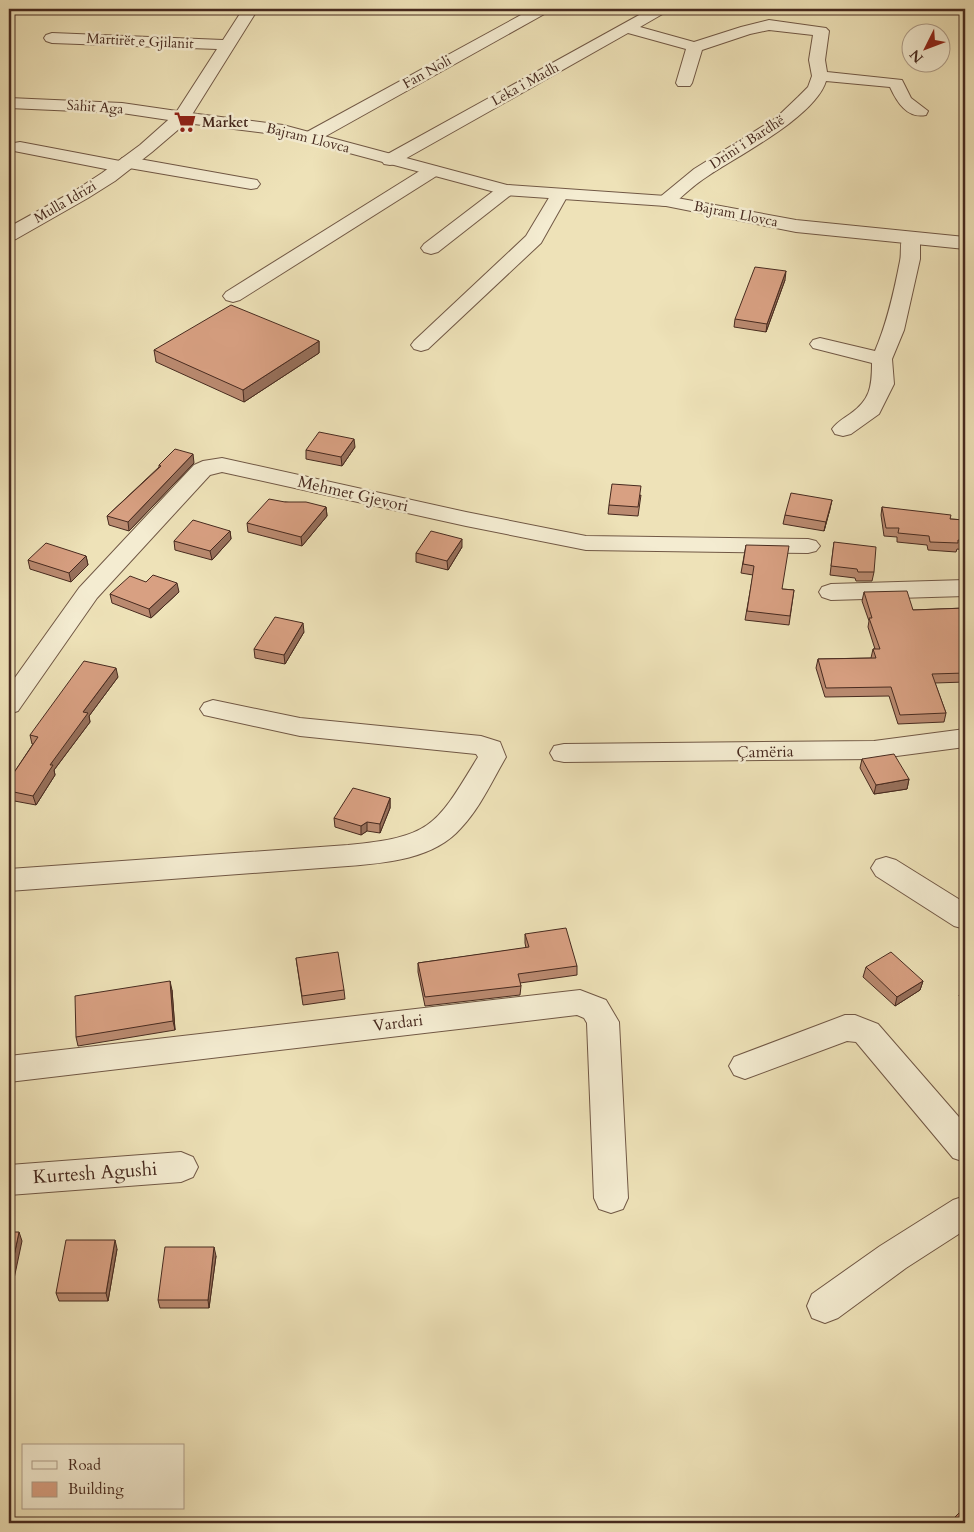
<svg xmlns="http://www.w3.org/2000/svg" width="974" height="1532" font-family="Cardo,serif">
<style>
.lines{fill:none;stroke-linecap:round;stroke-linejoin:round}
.minor-casing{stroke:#715845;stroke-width:2}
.tertiary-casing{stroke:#715845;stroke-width:2}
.minor{fill:#f4ecd1;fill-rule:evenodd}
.tertiary{fill:#f4ecd1;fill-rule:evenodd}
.wall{fill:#ba8a70;stroke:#472a1f}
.shaded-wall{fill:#97705b;stroke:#472a1f}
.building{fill:#d8a082;stroke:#472a1f}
.labels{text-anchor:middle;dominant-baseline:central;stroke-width:5;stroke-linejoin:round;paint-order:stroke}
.far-street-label{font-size:14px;fill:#472a1f;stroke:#f4ecd1}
.far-poi-label{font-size:14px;font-weight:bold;fill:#472a1f;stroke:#f4ecd1;text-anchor:start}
.street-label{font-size:16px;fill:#472a1f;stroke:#f4ecd1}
.near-street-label{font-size:19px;fill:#472a1f;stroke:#f4ecd1}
</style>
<rect width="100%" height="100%" fill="#eee2b8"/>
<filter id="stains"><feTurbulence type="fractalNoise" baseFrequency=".004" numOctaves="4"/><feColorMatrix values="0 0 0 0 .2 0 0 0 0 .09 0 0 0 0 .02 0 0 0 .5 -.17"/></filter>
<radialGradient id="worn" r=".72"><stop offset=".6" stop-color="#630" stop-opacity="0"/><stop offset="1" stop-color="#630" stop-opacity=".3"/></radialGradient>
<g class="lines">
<g class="minor-casing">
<g id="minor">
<path d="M243,9H258L188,121L182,122L122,113L9,108V98L122,103L177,111L217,49L52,43L46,41L44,38L46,35L52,33L223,40Z"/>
<path d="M532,9H551L548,12L317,141L311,142L305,141L302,137L305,133Z"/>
<path d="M650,9H669L666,12L640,27L694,42L741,27L769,20L826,28L829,31L825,60L827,72L902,80L911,98L928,111L926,115C907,119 897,102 890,87L826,81C815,117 739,155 708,176C695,184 684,195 672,205L666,206L660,205L657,201L660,197L694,169L776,118L798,97L808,87L812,76L809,60L813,35L769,30L750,34L702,50L692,83L690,86H678L676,83L686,49L628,33L396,164L390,165L384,164L381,160L384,156Z"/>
<path d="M20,142L120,161L122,158L128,157L251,179L257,180L260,184L257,188L251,189L129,168L127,171L121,172L14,151L11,147L14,143Z"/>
<path d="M432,166L438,167L441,171L438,175L240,300L233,302L226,300L223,296L226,292L426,167Z"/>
<path d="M506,185L512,186L515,190L512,194L438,252L431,254L424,252L421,248L424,244L500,186Z"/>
<path d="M559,190L565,191L568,195L541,243L428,349L421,351L414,349L411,345L414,341L526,236L553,191Z"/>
<path d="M911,233L918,235L920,239V259L904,330L892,359L894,384L879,414L851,434L843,436L835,434L832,429C837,422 843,419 850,414C870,400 872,387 872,363L813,348L810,344L813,340L820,338L875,351C887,323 894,292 900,261C902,253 899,242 904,235Z"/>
<path d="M222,458L466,512L586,536L808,539L816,541L820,546L816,551L808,553L586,550L466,526L222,472L210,475L97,598L18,711L9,714V686L79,588L194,465L203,461Z"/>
<path d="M965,580V596L831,600L822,597L819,592L822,587L831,584Z"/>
<path d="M213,700L300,718L481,736L500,742L506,757C492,781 480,808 461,828C434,859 387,863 348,866L9,891V869L348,845C432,837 436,826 478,757L476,754L300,736L204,715L200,709L204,703Z"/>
<path d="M965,729V747L874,759L564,762L554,760L550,753L554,746L564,744L874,741Z"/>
<path d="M886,857L896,860L965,903V929L954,926L876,876L871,868L876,860Z"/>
<path d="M580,990L606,1000L619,1022L628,1198L623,1209L611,1213L599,1209L594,1198L587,1023L584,1018L577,1015L9,1082V1056Z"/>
<path d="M845,1015H855L878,1024L965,1124V1162L953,1158L856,1042L847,1041L745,1079L734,1075L729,1066L734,1057Z"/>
<path d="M181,1152L193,1157L198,1167L193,1177L181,1182L9,1195V1165Z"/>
<path d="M965,1196V1230L906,1268L838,1318L825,1323L812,1318L807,1306L812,1294L880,1246L953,1200Z"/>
</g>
</g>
<g class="tertiary-casing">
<path id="tertiary" d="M182,112L283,125L507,185L666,196L796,220L965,237V249L796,232L666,206L506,195L282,135L186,123L152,152L115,181L88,198L16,239L9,241V227L76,190L102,173L140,145L176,113Z"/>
</g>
<use href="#minor" class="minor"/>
<use href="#tertiary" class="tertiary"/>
</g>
<g class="wall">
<path d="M785,280L766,332L734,327L735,319Z"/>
<path d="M319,341V353L244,402L156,362L154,350Z"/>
<path d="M355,447L342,466L306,459V450Z"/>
<path d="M194,463L129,531L109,525L107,516L159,467V465Z"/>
<path d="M641,495L638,516L608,514L609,505Z"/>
<path d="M285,502L326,507L327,516L302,546L248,532L247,523Z"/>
<path d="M882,507L950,519L965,520V550L957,549L956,552L928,550L927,545L897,542V537L884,536L881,515Z"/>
<path d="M830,509L824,531L783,524L785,515Z"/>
<path d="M230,531L231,539L212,560L175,550L174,541Z"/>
<path d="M834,542L874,572L872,581H856L855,578L830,575Z"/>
<path d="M746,545L782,589L794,590L789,625L745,620L753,575L741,573Z"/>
<path d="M462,547L448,570L416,562V553Z"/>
<path d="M86,556L88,565L71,582L30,569L28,560Z"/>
<path d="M179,592L151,618L112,603L110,594Z"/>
<path d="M864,592L913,610L965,608V682L935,683L946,713L944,722L898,724L889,696L825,697L816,668L818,659L871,658L873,649H875L868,627L869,621L862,601Z"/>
<path d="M304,632L285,664L255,658L254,649Z"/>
<path d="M118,677L89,716L90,722L54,770L55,775L36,805L9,800V780L33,744H32L30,735Z"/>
<path d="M862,759L909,779L907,789L874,794L860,768Z"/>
<path d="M390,798V808L380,833L367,831L361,835L335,827L334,818Z"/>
<path d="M525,934L577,966V975L520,983L521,986L520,995L425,1006L418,972V963L526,948L525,943Z"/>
<path d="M296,958L344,990L345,999L303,1005Z"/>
<path d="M866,967L923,981L920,990L895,1006L863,977Z"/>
<path d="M965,985V1002L959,996L962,987Z"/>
<path d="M172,990L175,1030L78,1046L76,1037Z"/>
<path d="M117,1249L108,1301H59L56,1293Z"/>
<path d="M216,1256L209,1308H160L158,1300Z"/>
</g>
<g class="shaded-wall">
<path d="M786,271L785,280L766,332L767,324Z"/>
<path d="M319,341V353L244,402L243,390Z"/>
<path d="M354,439L355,447L342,466L341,457Z"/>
<path d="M193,454L194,463L129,531L128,522Z"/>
<path d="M832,500L830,509L824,531L826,522Z"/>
<path d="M326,507L327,516L302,546L301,537Z"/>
<path d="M230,531L231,539L212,560L210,551Z"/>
<path d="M462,539V547L448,570L447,561Z"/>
<path d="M86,556L88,565L71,582L69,573Z"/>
<path d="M177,583L179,592L151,618L149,609Z"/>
<path d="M303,623L304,632L285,664L284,655Z"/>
<path d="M116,668L118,677L89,716L90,722L54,770L55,775L36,805L33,796L50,765L83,712Z"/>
<path d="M909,779L907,789L874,794L876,785Z"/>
<path d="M390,798V808L380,833V824Z"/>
<path d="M367,822V831L361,835V826Z"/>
<path d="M170,981L172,990L175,1030L173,1021Z"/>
<path d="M923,981L920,990L895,1006L897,997Z"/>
<path d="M19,1232L22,1241L11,1293L9,1287V1280Z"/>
<path d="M115,1240L117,1249L108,1301L106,1293Z"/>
<path d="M214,1247L216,1256L209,1308L208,1300Z"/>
</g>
<g class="building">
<path d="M755,267L786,271L767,324L735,319Z"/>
<path d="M231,305L319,341L243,390L154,350Z"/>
<path d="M319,432L354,439L341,457L306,450Z"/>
<path d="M175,449L193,454L128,522L107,516L161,466L159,465Z"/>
<path d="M612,484L641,486L638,507L609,505Z"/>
<path d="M791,493L832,500L826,522L785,515Z"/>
<path d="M269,499L285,502H306L326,507L301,537L247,523Z"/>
<path d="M882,507L951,515L950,519L965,520V541L958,540V543L930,542L929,536L898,533L899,528H886Z"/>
<path d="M193,520L230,531L210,551L174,541Z"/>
<path d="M431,531L462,539L447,561L416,553Z"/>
<path d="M834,542L876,547L874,572H858L857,569L831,566Z"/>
<path d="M46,543L86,556L69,573L28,560Z"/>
<path d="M746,545L789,546L782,589L794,590L790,616L747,611L754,566L743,564Z"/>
<path d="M153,575L177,583L149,609L110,594L130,576L146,582Z"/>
<path d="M907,591L913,610L965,608V673L932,674L946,713L900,715L891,687L826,688L818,659L876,658L873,649H880L869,618H872L864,592Z"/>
<path d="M275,617L303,623L284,655L254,649Z"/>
<path d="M84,661L116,668L83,712L88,713L50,765H53L33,796L9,791V780L38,737L30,735Z"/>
<path d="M894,754L909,779L876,785L862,759Z"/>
<path d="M353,788L390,798L380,824L367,822L361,826L334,818Z"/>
<path d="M566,928L577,966L518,974L521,986L425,997L418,963L529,947L525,934Z"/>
<path d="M338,952L344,990L302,996L296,958Z"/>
<path d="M891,952L923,981L897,997L866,967Z"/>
<path d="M170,981L173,1021L76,1037L75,996Z"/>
<path d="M965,985V991L962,987Z"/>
<path d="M9,1232H19L9,1280Z"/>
<path d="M66,1240H115L106,1293H56Z"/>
<path d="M165,1247H214L208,1300H158Z"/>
<path d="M961,1511L965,1515V1523H949Z"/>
</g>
<defs>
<g id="supermarket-bare" transform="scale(1.725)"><path d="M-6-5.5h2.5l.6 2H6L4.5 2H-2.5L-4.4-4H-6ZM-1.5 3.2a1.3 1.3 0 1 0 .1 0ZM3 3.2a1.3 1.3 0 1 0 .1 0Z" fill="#8f2418" stroke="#f4ecd1" stroke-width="2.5" paint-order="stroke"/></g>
</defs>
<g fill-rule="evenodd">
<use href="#supermarket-bare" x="185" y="122"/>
</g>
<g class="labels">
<g class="far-street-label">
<text transform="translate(140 41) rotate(3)">Martirët e Gjilanit</text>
<text transform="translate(427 72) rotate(-29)">Fan Noli</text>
<text transform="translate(525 84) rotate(-29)">Leka i Madh</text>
<text transform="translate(95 107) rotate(4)">Sahit Aga</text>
<text transform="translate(308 138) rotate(14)">Bajram Llovca</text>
<text transform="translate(747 142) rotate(-33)">Drini i Bardhë</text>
<text transform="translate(65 202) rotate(-30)">Mulla Idrizi</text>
<text transform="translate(736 214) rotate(11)">Bajram Llovca</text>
</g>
<g class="far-poi-label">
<text x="202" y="122">Market</text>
</g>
<g class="street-label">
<text transform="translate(353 494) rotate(13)">Mehmet Gjevori</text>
<text transform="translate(765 752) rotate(-1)">Çamëria</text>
<text transform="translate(398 1023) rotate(-7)">Vardari</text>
</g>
<g class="near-street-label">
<text transform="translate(95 1173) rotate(-4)">Kurtesh Agushi</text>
</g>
</g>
<rect width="974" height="1532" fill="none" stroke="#eee2b8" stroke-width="30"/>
<rect x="10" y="10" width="954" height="1512" fill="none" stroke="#472a1f" stroke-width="2.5"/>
<rect x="15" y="15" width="944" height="1502" fill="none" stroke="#472a1f"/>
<rect x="22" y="1444" width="162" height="65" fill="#f4ecd1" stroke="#af9e8a"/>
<rect x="32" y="1461" width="25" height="8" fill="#f4ecd1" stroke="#af9e8a"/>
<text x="68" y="1470" font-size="15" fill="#472a1f">Road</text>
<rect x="32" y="1482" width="25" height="15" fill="#d8a082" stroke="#af9e8a"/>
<text x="68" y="1494" font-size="15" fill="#472a1f">Building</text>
<g transform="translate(926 48) rotate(228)"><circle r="24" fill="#f4ecd1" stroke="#af9e8a"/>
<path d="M0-4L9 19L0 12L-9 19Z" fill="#8f2418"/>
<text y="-8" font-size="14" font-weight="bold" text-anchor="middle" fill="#472a1f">N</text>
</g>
<rect width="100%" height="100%" filter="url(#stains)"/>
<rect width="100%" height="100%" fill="url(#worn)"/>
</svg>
